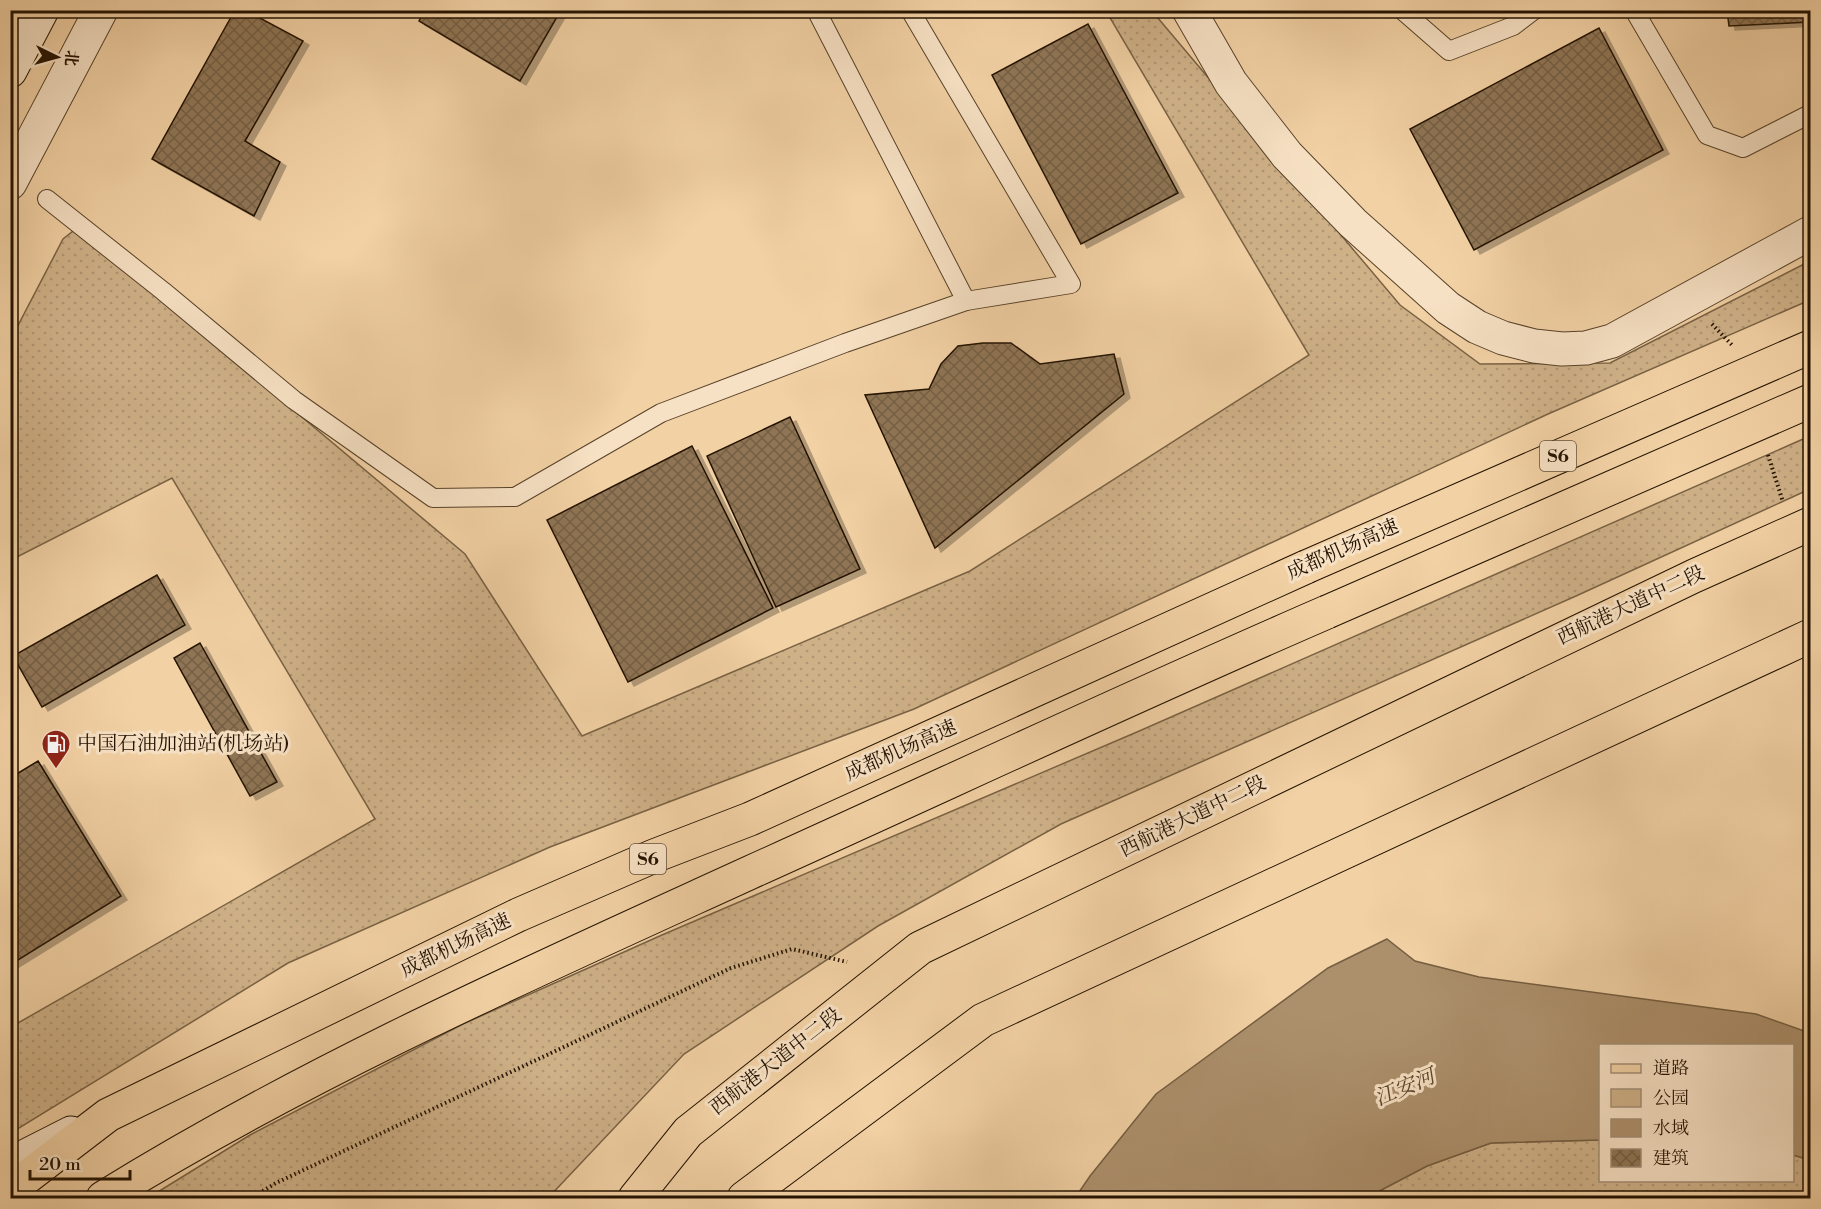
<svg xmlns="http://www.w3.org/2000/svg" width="1821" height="1209" font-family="'Libre Bodoni','Noto Serif SC',serif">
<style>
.green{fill:url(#green-dots);stroke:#796244;stroke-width:1.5}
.water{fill:#ac906c;stroke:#755e41;stroke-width:1.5}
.building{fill:url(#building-cross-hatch);stroke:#231200;stroke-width:1.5;filter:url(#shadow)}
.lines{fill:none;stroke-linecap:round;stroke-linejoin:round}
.service-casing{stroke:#574229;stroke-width:20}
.minor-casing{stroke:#574229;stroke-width:35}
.tertiary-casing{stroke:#574229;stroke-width:35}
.secondary-casing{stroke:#231200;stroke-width:35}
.primary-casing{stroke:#231200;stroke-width:35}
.motorway-casing{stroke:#231200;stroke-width:35}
.path{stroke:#231200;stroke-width:4;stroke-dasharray:1.5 3;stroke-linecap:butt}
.service{stroke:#f7e1c4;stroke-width:18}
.minor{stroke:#f7e1c4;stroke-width:33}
.tertiary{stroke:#f7e1c4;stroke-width:33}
.secondary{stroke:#f7e1c4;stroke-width:33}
.primary{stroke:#f2d1a4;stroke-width:33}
.motorway{stroke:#f2d1a4;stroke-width:33}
.motorway-bridge-casing{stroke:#231200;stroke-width:35;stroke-linecap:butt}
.motorway-bridge{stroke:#f2d1a4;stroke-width:33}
.labels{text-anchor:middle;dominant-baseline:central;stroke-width:6;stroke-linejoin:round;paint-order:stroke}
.shield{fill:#f7e1c4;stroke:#63503b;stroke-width:1.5}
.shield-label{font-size:18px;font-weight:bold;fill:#231200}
.street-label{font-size:20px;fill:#231200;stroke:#f7e1c4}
.poi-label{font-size:20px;fill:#231200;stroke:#f7e1c4;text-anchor:start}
.water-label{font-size:21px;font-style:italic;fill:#5a442b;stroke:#f7e1c4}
</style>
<defs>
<pattern id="green-dots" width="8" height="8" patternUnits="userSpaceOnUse" patternTransform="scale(1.5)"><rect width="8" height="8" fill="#cfb188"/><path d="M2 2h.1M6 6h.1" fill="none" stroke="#b19774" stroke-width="1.8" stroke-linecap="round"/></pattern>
<pattern id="building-cross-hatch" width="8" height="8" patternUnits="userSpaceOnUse" patternTransform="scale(1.5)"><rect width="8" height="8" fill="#8f7555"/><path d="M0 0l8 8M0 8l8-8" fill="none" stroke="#745f44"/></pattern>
<filter id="shadow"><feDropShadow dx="6" dy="4" stdDeviation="0" flood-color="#0004"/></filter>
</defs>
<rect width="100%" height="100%" fill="#f2d1a4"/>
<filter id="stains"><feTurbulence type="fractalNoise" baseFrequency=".00333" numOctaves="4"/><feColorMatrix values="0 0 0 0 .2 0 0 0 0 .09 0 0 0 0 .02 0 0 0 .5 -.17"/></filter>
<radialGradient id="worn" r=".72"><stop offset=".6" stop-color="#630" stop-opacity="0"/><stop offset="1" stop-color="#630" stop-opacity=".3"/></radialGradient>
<g class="green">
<path d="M1106,11H1152L1400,305L1480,364L1610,363L1810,261V300L1548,414L914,709L550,847L288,963L11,1133V1027L375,819L172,478L11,560V339L63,239L77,228L465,554L582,736L970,571L1309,355Z"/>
<path d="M1810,436V489L1576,596L1061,824L878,926L684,1054L548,1198H148L250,1135L463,1024L662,935L1137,732Z"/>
<path d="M1600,1140V1180H1792L1793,1155L1810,1160V1198H1366L1427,1166L1491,1143Z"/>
</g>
<path class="water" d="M1387,939L1415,961L1479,977L1756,1014L1810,1033V1160L1793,1155L1792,1046H1600V1140L1491,1143L1427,1166L1366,1198H1075L1090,1176L1156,1094L1328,968Z"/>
<g class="building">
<path d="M235,10H245L303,41L245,141L280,162L254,216L152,159Z"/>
<path d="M425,10H561L520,81L419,21Z"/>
<path d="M1727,10H1810V22L1729,26Z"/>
<path d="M1088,24L1178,193L1081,244L992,75Z"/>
<path d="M1599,28L1663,150L1474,250L1410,129Z"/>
<path d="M983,343H1011L1040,364L1114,354L1124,394L935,548L865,395L929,389L941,364L958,346Z"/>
<path d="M790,417L860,569L776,607L707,456Z"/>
<path d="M692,446L773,608L628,682L547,520Z"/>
<path d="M157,575L185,625L42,707L13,656Z"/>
<path d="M200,643L277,782L250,796L174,658Z"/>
<path d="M38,761L121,896L10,965V778Z"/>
</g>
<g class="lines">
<g class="service-casing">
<g id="service">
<path d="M816,10L966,301"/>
<path d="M1402,10L1449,51L1513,26L1534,10"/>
<path d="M1634,10L1707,135L1743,148L1810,114"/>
<path d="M47,199L163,291L294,400L433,498L515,497L661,413L845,343L966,301L1071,284L910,10"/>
</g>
</g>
<g class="minor-casing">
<path id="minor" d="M1189,10L1231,83L1287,155L1353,223L1448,308L1477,327L1503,338L1534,346L1562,349L1586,348L1612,341L1810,233"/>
</g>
<g class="tertiary-casing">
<path id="tertiary" d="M10,183L101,10"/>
</g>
<g class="secondary-casing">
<g id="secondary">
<path d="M10,71L42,10"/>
<path d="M10,1164L71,1133"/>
</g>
</g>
<g class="primary-casing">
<g id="primary">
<path d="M635,1198L688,1132L920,948L1694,576L1810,524"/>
<path d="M744,1198L983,1020L1810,636"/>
</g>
</g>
<g class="motorway-casing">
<g id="motorway">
<path d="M10,1190L108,1115L518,915L654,856L750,819L1306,567"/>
<path d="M103,1198C308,1071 530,973 749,873C942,786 1133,696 1327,612"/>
</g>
</g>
<g class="path">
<path d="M1712,324L1732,345"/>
<path d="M1768,455L1783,502"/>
<path d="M251,1198L276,1183L731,968L792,949L847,962"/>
<path d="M1608,1198L1669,1196L1687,1198"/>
</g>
<use href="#service" class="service"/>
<use href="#minor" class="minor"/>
<use href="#tertiary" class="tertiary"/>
<use href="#secondary" class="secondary"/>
<use href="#primary" class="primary"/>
<use href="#motorway" class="motorway"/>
<g class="motorway-bridge-casing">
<g id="motorway-bridge">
<path d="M1306,567L1810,347"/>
<path d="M1327,612L1810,401"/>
</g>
</g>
<use href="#motorway-bridge" class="motorway-bridge"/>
</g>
<defs>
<g id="fuel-pin" transform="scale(1.5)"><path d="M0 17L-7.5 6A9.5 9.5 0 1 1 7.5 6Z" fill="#8f2418" stroke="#f7e1c4"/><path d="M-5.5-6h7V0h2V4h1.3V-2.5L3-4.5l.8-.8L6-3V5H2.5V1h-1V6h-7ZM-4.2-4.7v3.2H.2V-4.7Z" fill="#fff"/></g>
</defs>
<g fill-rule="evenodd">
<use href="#fuel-pin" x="56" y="744"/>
</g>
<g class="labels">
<g class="shield">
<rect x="1540" y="441" width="36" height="30" rx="4.5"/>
<rect x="630" y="844" width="36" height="30" rx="4.5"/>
</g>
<g class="shield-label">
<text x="1558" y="456">S6</text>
<text x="648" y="859">S6</text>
</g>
<g class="street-label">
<text transform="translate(1343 550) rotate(-24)">成都机场高速</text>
<text transform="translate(1631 606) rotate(-25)">西航港大道中二段</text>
<text transform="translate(901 751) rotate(-24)">成都机场高速</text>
<text transform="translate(1193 817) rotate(-26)">西航港大道中二段</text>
<text transform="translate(456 946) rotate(-26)">成都机场高速</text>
<text transform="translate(776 1062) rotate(-38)">西航港大道中二段</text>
</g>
<g class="poi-label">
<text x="77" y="744">中国石油加油站(机场站)</text>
</g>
<g class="water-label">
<text transform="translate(1405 1088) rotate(-23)">江安河</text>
</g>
</g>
<rect width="1821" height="1209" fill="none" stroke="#f2d1a4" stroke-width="36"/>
<rect x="12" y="12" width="1797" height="1185" fill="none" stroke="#231200" stroke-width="3"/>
<rect x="18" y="18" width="1785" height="1173" fill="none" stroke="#231200" stroke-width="1.5"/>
<rect x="1599" y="1044" width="195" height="138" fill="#f7e1c4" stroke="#a28e76" stroke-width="1.5"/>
<rect x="1611" y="1064" width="30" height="9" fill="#f2d1a4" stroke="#a28e76" stroke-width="1.5"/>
<text x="1653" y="1074" font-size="18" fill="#231200">道路</text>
<rect x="1611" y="1089" width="30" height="18" fill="#cfb188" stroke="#a28e76" stroke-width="1.5"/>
<text x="1653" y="1104" font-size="18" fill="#231200">公园</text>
<rect x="1611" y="1119" width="30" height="18" fill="#ac906c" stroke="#a28e76" stroke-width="1.5"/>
<text x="1653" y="1134" font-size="18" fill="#231200">水域</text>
<rect x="1611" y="1149" width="30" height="18" fill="url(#building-cross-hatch)" stroke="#a28e76" stroke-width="1.5"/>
<text x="1653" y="1164" font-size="18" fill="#231200">建筑</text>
<g transform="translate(57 57) rotate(95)" stroke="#f7e1c4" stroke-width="4.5" paint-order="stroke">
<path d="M0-4.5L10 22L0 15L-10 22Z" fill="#231200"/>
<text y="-9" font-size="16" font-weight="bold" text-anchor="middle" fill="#231200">北</text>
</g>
<path d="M30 1170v9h100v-9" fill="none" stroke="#231200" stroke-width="3"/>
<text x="39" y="1170" font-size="18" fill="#231200" stroke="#f7e1c4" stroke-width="4.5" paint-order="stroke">20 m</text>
<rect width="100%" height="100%" filter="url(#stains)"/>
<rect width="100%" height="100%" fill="url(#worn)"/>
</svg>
